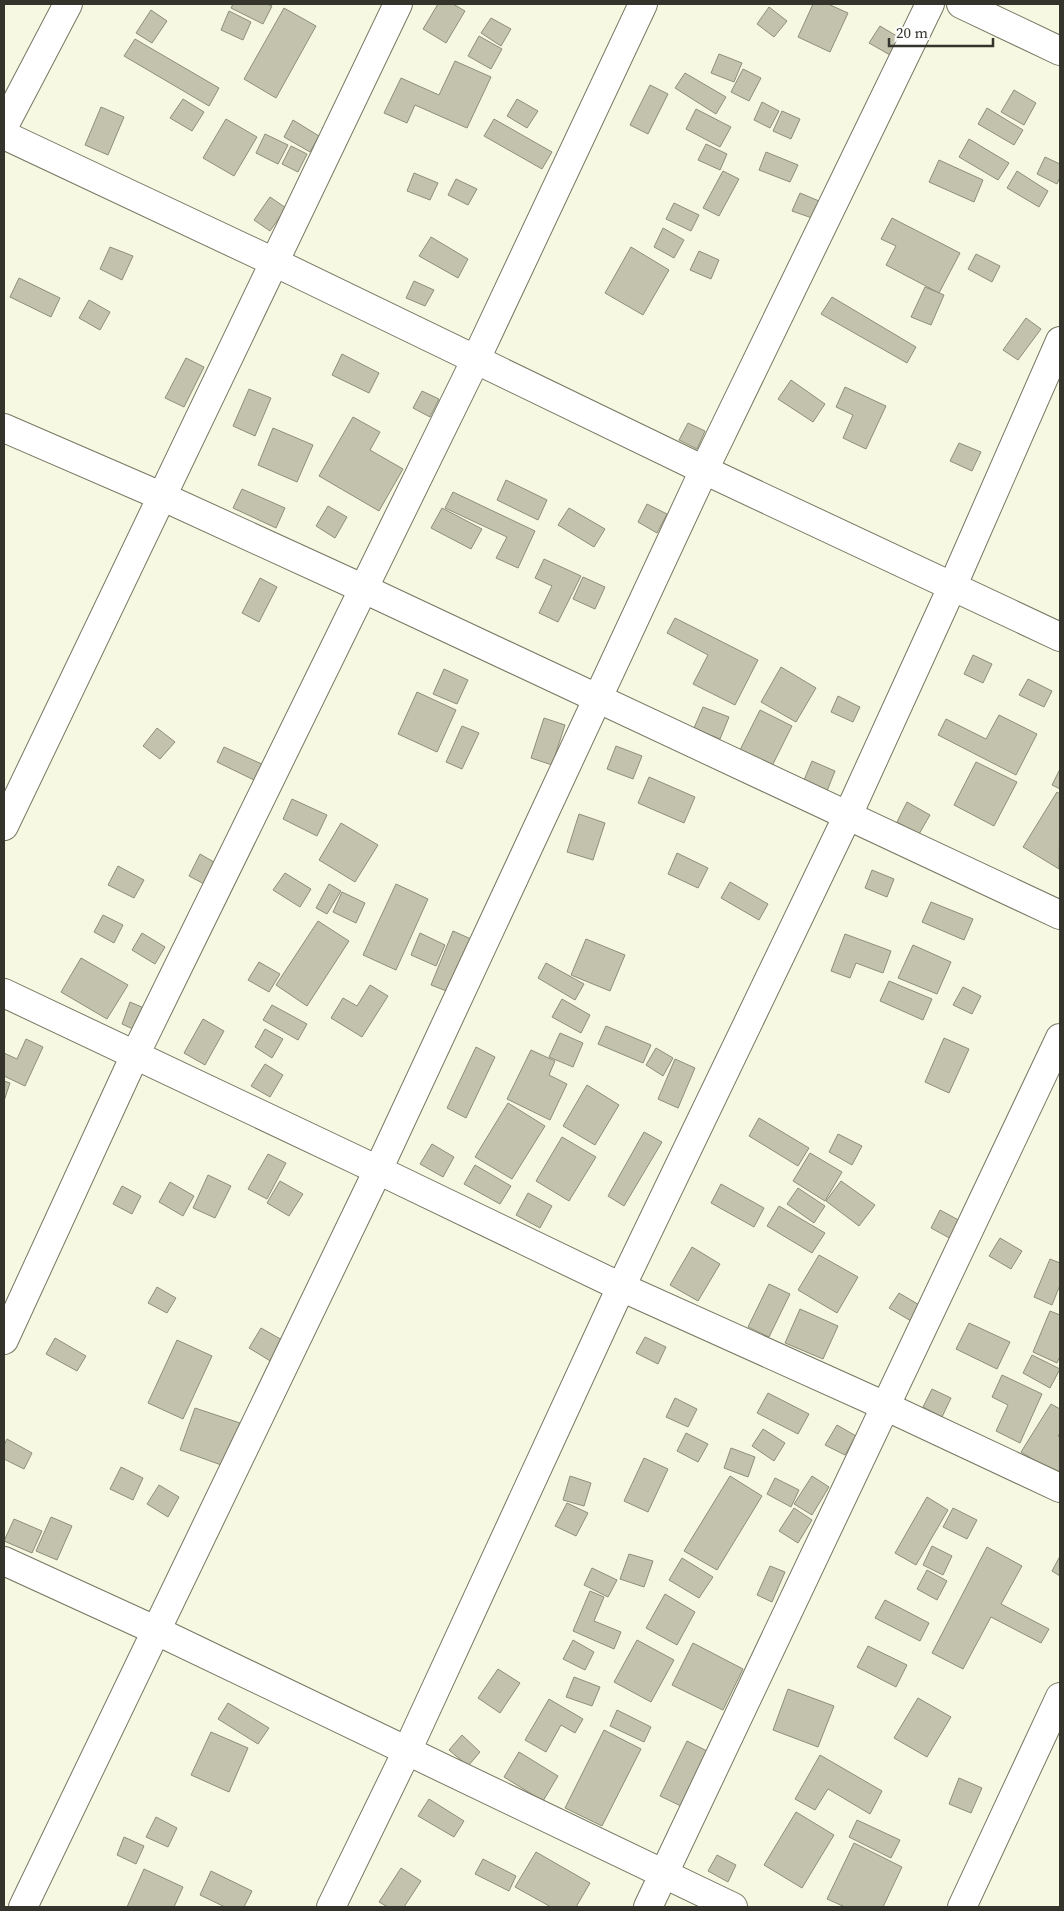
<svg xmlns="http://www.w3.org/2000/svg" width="1064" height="1911" font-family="'Source Serif 4',serif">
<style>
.building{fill:#c3c3ad;stroke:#8e8f7a}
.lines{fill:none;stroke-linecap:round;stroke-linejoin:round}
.street-casing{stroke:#777763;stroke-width:30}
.secondary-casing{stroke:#777763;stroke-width:30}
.street{stroke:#fff;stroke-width:28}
.secondary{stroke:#fff;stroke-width:28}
</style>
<rect width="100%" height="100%" fill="#f7f8e1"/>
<g class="building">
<path d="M233,4H266L272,6L263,24L231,8Z"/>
<path d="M438,4H453L465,11L446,43L423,29Z"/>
<path d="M813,4H828L848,13L830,52L798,37Z"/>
<path d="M769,7L787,21L774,37L757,24Z"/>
<path d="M284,8L316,26L276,98L244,79Z"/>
<path d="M151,10L167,21L152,43L136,33Z"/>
<path d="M229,11L251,22L243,40L221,30Z"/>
<path d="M491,18L511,29L501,46L481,33Z"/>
<path d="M880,26L900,38L890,55L869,43Z"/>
<path d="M479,36L502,49L491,69L468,56Z"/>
<path d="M135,39L219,88L209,106L124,56Z"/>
<path d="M719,54L742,63L734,82L711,73Z"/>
<path d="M455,61L491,77L467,128L415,105L407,123L384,113L401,78L439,95Z"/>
<path d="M743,69L761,78L749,101L731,92Z"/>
<path d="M685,73L726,97L716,114L675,88Z"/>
<path d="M650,85L668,94L648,134L630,125Z"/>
<path d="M1014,90L1036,103L1024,125L1001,112Z"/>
<path d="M183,99L204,112L192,131L170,118Z"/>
<path d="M517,99L538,111L527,128L507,116Z"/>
<path d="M762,102L779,111L770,128L754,120Z"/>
<path d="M101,107L124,117L108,155L85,145Z"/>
<path d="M987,108L1023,130L1014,145L978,124Z"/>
<path d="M696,109L731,127L720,147L686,129Z"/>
<path d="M782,111L800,119L791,139L773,131Z"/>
<path d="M226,119L257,137L234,176L203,158Z"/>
<path d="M494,119L552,152L542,169L484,136Z"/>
<path d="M293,120L319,136L310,152L284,137Z"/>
<path d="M265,134L288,145L278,164L256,153Z"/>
<path d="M969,139L1009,163L998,180L959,157Z"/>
<path d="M706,144L727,154L720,170L698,160Z"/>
<path d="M291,146L307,154L298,172L282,164Z"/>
<path d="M766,152L798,165L790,182L759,170Z"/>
<path d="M1045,157L1060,164V177L1057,184L1037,174Z"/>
<path d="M939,160L983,180L974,202L929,182Z"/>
<path d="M723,171L739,179L719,216L703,208Z"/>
<path d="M1017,171L1048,191L1039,207L1007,188Z"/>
<path d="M414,173L438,183L430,200L407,191Z"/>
<path d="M456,179L477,189L468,205L448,195Z"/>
<path d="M800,193L819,201L812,218L792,211Z"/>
<path d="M270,197L286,208L270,231L254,220Z"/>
<path d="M674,203L699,215L691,231L666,219Z"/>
<path d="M892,218L960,253L939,293L886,265L896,246L881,239Z"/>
<path d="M663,228L684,240L674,258L654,247Z"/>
<path d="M431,237L468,259L458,278L419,256Z"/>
<path d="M110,247L133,256L122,280L100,269Z"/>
<path d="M631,247L669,270L643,315L605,293Z"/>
<path d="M699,251L719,260L711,279L690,270Z"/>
<path d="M976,254L1000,266L992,282L968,269Z"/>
<path d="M19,278L60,298L51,317L10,297Z"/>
<path d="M414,281L434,290L425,306L406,298Z"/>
<path d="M925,287L944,295L931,325L911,317Z"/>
<path d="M832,297L916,347L907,363L821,314Z"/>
<path d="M89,300L110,312L100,330L79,318Z"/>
<path d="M1026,318L1041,329L1018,360L1003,350Z"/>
<path d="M342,354L379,373L369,393L332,375Z"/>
<path d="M186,358L204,367L184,407L165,398Z"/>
<path d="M791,380L825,404L813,422L778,399Z"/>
<path d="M845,387L886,406L866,449L843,438L853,415L836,407Z"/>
<path d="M249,389L271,398L255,436L233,426Z"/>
<path d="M422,391L439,399L430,417L413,408Z"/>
<path d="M353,417L380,432L370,450L403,469L379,511L319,476Z"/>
<path d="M688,423L705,431L697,449L679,440Z"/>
<path d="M273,428L313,445L297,482L258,465Z"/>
<path d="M959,443L981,452L972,471L950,461Z"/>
<path d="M506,480L547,500L538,520L497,500Z"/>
<path d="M242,489L285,508L276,528L233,508Z"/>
<path d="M453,492L535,531L518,568L496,558L507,537L445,508Z"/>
<path d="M647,504L667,514L657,533L638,522Z"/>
<path d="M328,506L347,517L335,538L316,526Z"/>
<path d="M442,508L482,529L471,549L431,528Z"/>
<path d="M569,508L605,529L594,547L558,525Z"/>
<path d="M544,559L581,576L558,622L539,613L552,586L535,578Z"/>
<path d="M583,577L605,587L595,609L573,599Z"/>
<path d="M260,578L277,587L259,622L242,613Z"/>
<path d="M675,618L758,660L735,705L693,684L708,655L667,633Z"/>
<path d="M973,655L992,664L983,683L964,674Z"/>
<path d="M781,667L816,688L796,722L761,702Z"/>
<path d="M444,669L468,680L457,704L433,694Z"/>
<path d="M1028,679L1052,691L1044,707L1019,695Z"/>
<path d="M417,692L456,710L437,752L398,734Z"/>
<path d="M838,696L860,707L853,722L831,712Z"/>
<path d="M703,707L729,717L720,739L694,728Z"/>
<path d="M760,710L792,726L772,766L740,750Z"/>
<path d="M999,715L1037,734L1016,775L938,735L946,719L986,739Z"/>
<path d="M544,718L565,725L552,765L531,758Z"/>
<path d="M462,726L479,733L462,769L446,762Z"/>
<path d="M157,728L175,742L160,759L143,746Z"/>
<path d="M616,746L642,756L633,779L607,769Z"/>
<path d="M224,747L264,765L256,781L217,762Z"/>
<path d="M812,761L835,771L827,791L804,780Z"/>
<path d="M976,762L1017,782L994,826L954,805Z"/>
<path d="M1060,769V789L1052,785Z"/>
<path d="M649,777L695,797L684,823L638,803Z"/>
<path d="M1057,792L1060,794L1059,869L1023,847Z"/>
<path d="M292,799L327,815L317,836L283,819Z"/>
<path d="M907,802L930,815L919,834L897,822Z"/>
<path d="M579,814L605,823L593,860L567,852Z"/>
<path d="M341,823L378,845L355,882L319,860Z"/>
<path d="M677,853L708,868L698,888L668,874Z"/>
<path d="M200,854L219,865L208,886L189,876Z"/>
<path d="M118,866L144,880L134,898L108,885Z"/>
<path d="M872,870L894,879L887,897L865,888Z"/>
<path d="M285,873L311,889L300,907L273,890Z"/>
<path d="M730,882L768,904L759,920L721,898Z"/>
<path d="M329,884L341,891L327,914L316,908Z"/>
<path d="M396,884L428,899L396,970L363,955Z"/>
<path d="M342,892L365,903L356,923L333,912Z"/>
<path d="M931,902L973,919L964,940L922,922Z"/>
<path d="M103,915L123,925L114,943L94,932Z"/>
<path d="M318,921L349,941L307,1006L276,985Z"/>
<path d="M453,931L471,939L449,992L431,985Z"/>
<path d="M142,933L165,947L155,964L132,950Z"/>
<path d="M420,933L445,945L436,966L411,955Z"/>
<path d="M845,934L891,951L883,973L856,963L850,978L831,971Z"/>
<path d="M586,939L625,955L610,991L571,975Z"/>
<path d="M913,945L951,962L937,994L898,978Z"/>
<path d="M81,958L128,985L107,1019L61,992Z"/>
<path d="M259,962L280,974L269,992L248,980Z"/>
<path d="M546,963L584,984L575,1000L538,978Z"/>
<path d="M889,981L932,999L923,1020L880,1001Z"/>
<path d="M370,985L388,996L362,1037L331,1018L343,998L357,1006Z"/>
<path d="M963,987L981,996L972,1014L953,1005Z"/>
<path d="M562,999L590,1015L581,1033L552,1017Z"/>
<path d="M130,1002L151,1011L142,1033L122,1024Z"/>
<path d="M272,1005L307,1024L298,1040L263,1020Z"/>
<path d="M203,1019L224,1031L205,1065L184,1053Z"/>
<path d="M606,1026L651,1045L643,1063L598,1044Z"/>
<path d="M265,1029L283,1039L272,1058L255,1047Z"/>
<path d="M560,1033L583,1043L573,1067L549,1057Z"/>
<path d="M944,1038L969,1049L949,1093L925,1082Z"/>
<path d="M26,1039L43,1047L25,1086L4,1076V1053L17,1059Z"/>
<path d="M476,1047L495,1057L466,1118L447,1108Z"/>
<path d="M656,1048L673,1058L663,1076L646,1065Z"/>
<path d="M531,1050L555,1061L549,1075L567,1084L550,1120L507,1099Z"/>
<path d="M675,1059L695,1068L678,1108L658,1099Z"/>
<path d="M265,1064L283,1075L270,1097L251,1086Z"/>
<path d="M4,1081L10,1083L4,1101Z"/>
<path d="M587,1085L619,1105L595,1145L563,1126Z"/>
<path d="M508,1103L545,1126L512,1179L475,1157Z"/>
<path d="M759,1118L809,1148L798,1166L749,1136Z"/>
<path d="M644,1132L662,1142L624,1206L608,1196Z"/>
<path d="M838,1134L862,1146L852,1165L829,1152Z"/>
<path d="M562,1137L596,1157L569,1201L536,1181Z"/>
<path d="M432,1144L454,1157L443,1177L420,1164Z"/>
<path d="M810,1153L842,1172L825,1201L793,1181Z"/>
<path d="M268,1154L286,1163L267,1199L248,1189Z"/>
<path d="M475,1165L511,1186L500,1204L464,1184Z"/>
<path d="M208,1175L231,1186L215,1218L193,1208Z"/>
<path d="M280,1181L303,1194L289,1216L267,1203Z"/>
<path d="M841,1181L875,1205L859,1226L826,1201Z"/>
<path d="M170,1182L194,1196L183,1216L159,1202Z"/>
<path d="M721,1184L764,1208L754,1227L711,1203Z"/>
<path d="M122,1186L141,1196L132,1214L113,1204Z"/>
<path d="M798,1188L825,1206L814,1223L787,1204Z"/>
<path d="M528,1193L552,1206L540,1228L516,1215Z"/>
<path d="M779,1206L825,1233L812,1253L767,1226Z"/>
<path d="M940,1210L964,1223L955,1241L931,1228Z"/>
<path d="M1000,1238L1022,1251L1011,1269L989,1256Z"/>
<path d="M692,1247L720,1264L698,1301L670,1285Z"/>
<path d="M819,1255L858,1277L837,1313L798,1290Z"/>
<path d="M1050,1259L1060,1263V1285L1052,1305L1034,1297Z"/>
<path d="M769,1284L790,1294L769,1337L748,1327Z"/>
<path d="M157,1287L176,1298L167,1313L148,1303Z"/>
<path d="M899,1293L921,1306L911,1321L889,1308Z"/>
<path d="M800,1309L838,1326L823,1359L785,1343Z"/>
<path d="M1050,1311L1060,1315V1356L1057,1363L1033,1352Z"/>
<path d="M969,1323L1010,1342L997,1369L956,1349Z"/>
<path d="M261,1328L284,1341L272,1362L249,1348Z"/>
<path d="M645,1337L666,1347L658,1364L636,1353Z"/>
<path d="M55,1338L86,1356L77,1371L46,1354Z"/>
<path d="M177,1340L212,1356L183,1419L148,1403Z"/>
<path d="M1032,1355L1060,1369L1050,1388L1023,1373Z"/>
<path d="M1002,1375L1042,1394L1020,1443L996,1431L1008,1405L992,1397Z"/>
<path d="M932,1389L951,1398L942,1417L923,1407Z"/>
<path d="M768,1393L809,1414L798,1434L757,1413Z"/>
<path d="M675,1398L697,1409L688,1427L666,1417Z"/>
<path d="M1051,1404L1060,1409V1433L1058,1436L1060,1437V1476L1021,1452Z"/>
<path d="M195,1408L240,1423L224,1466L180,1450Z"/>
<path d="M837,1425L856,1436L845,1455L825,1445Z"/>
<path d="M763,1429L785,1443L774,1461L752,1446Z"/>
<path d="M686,1433L708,1444L698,1462L677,1451Z"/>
<path d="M7,1439L32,1453L24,1469L4,1459V1445Z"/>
<path d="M731,1448L755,1457L748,1477L724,1468Z"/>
<path d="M644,1458L668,1469L648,1512L624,1501Z"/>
<path d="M121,1467L143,1478L133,1500L110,1489Z"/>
<path d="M570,1476L591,1483L584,1506L563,1500Z"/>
<path d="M730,1476L762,1496L717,1570L684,1551Z"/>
<path d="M812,1476L829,1487L812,1515L794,1504Z"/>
<path d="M775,1478L799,1490L791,1507L767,1494Z"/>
<path d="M159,1485L179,1497L168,1517L147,1504Z"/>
<path d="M927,1497L948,1510L916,1565L895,1553Z"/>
<path d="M567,1503L588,1513L576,1536L555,1526Z"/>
<path d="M794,1508L812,1520L798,1543L779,1531Z"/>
<path d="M953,1508L977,1520L967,1539L943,1527Z"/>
<path d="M51,1517L72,1526L57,1560L36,1551Z"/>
<path d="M14,1519L42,1531L32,1553L4,1541Z"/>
<path d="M932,1546L952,1556L943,1575L923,1565Z"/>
<path d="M987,1547L1022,1566L1001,1604L1049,1629L1041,1643L991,1617L963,1669L932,1653Z"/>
<path d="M629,1554L653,1561L644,1587L620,1579Z"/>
<path d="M1060,1556V1576L1052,1571Z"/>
<path d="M682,1558L713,1577L699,1598L669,1580Z"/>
<path d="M770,1566L785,1572L772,1602L757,1595Z"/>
<path d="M592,1568L617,1580L608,1597L584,1585Z"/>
<path d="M927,1570L947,1581L937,1600L917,1589Z"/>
<path d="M590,1591L604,1597L594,1621L621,1632L614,1649L573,1631Z"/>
<path d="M665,1594L695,1612L677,1645L646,1628Z"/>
<path d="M885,1600L929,1623L920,1641L875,1618Z"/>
<path d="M573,1640L594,1652L585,1670L563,1659Z"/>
<path d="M637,1640L674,1660L651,1702L614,1682Z"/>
<path d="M693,1643L743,1669L723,1710L672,1685Z"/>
<path d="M868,1646L907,1665L896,1687L857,1667Z"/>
<path d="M498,1669L520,1683L500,1713L478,1698Z"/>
<path d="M574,1677L600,1687L592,1706L566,1697Z"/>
<path d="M788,1689L834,1706L818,1747L773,1730Z"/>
<path d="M918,1698L951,1717L927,1757L894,1738Z"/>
<path d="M549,1699L583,1719L575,1733L561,1725L546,1752L525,1740Z"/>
<path d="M228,1703L269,1728L258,1744L218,1719Z"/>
<path d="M617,1710L651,1727L644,1742L610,1726Z"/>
<path d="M604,1730L641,1749L602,1826L565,1808Z"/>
<path d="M211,1732L248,1748L229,1792L191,1775Z"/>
<path d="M462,1735L480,1752L468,1766L449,1750Z"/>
<path d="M687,1741L709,1752L683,1807L660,1796Z"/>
<path d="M519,1752L558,1776L543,1801L504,1777Z"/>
<path d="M820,1755L882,1791L870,1814L828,1789L815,1810L795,1799Z"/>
<path d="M959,1778L982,1788L971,1813L949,1804Z"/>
<path d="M429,1799L464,1821L454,1837L418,1816Z"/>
<path d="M796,1812L834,1835L802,1888L764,1865Z"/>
<path d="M156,1817L177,1828L168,1847L146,1837Z"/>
<path d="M857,1820L900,1840L891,1858L849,1837Z"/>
<path d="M124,1837L144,1846L136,1864L117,1855Z"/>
<path d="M854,1843L902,1867L883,1907H845L827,1899Z"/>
<path d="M536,1852L590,1883L576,1907H551L515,1887Z"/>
<path d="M717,1855L736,1865L728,1882L708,1871Z"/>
<path d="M483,1859L516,1876L509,1891L475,1874Z"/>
<path d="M401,1868L421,1881L404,1907H388L379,1902Z"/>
<path d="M144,1869L183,1887L174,1907H127Z"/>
<path d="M211,1871L252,1891L244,1907H225L200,1895Z"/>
</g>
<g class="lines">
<g class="street-casing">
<g id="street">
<path d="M4,126L68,4"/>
<path d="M4,135L274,262L704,470L1060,637"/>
<path d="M4,428L161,496L362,588L1060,915"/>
<path d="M4,826L398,4"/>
<path d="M4,993L378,1170L621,1287L885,1406L1060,1488"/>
<path d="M4,1340L135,1055L476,359L643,4"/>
<path d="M4,1561L157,1631L733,1907"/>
<path d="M23,1907L378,1170L704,470L930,4"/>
<path d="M331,1907L407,1751L621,1287L848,815L953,585L1060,341"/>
<path d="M648,1907L1060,1038"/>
</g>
</g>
<g class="secondary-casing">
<g id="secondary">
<path d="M961,4L1060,51"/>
<path d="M962,1907L1060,1697"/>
</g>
</g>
<use href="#street" class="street"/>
<use href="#secondary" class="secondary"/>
</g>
<rect width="1064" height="1911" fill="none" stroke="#34342c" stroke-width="10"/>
<path d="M889 38v8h104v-8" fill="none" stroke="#34342c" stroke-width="2.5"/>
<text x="896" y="38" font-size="15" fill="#34342c" stroke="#ffffff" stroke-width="4" paint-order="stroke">20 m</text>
</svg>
